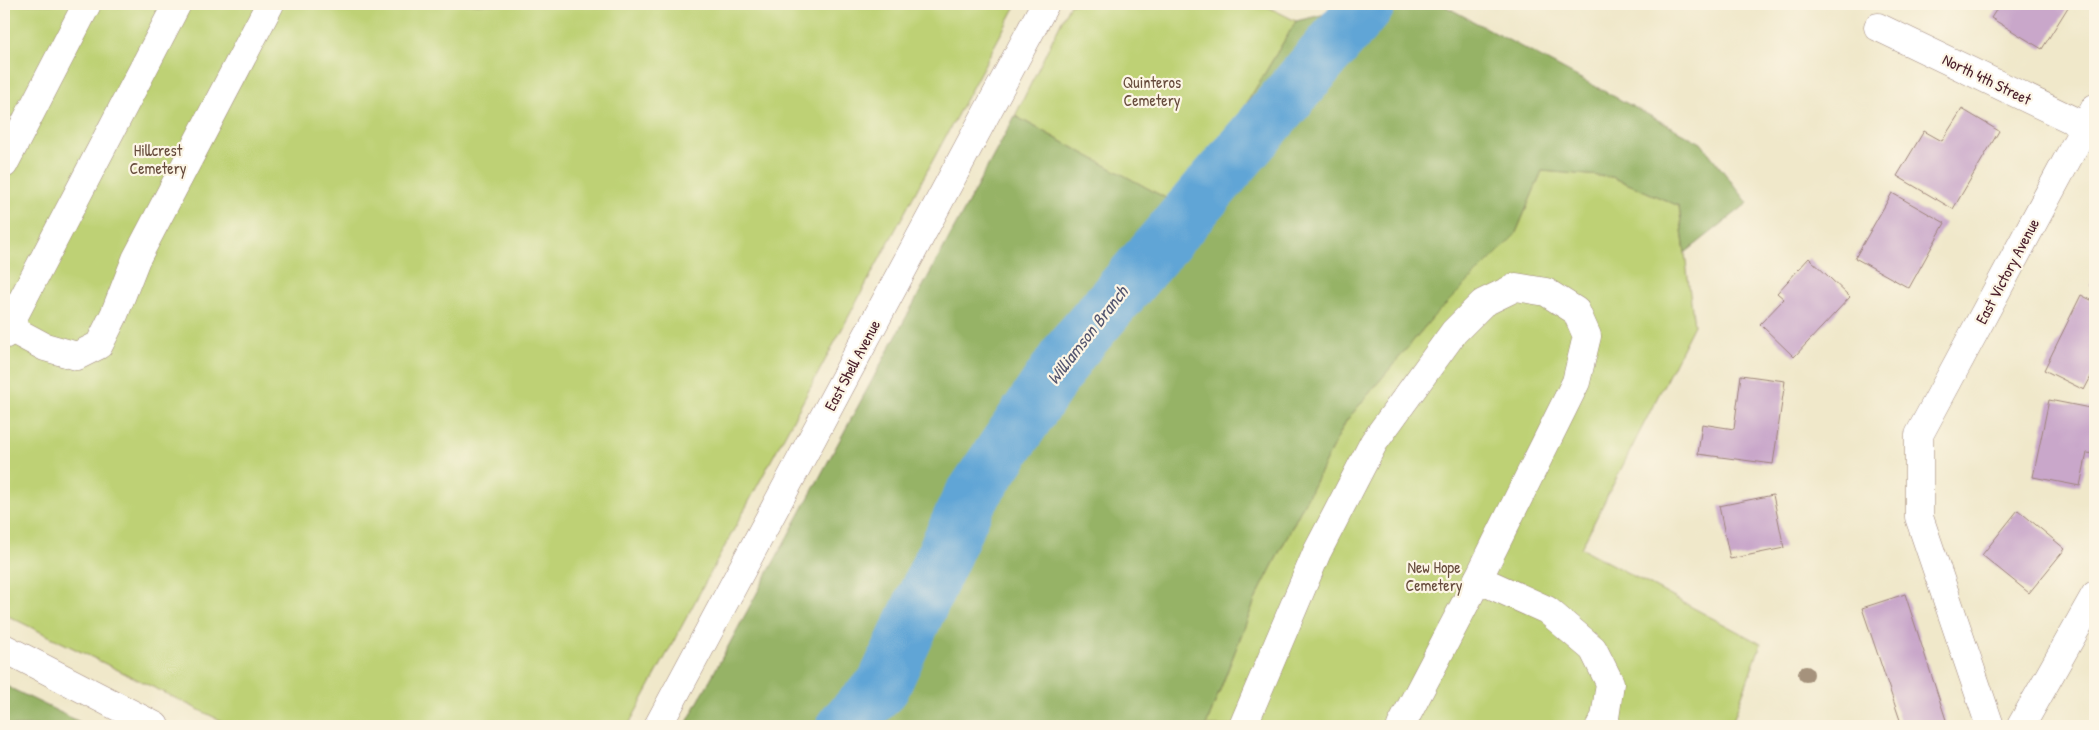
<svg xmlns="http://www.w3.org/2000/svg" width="2099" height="730" font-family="'Patrick Hand',sans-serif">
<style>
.green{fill:#bed174;stroke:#847850}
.forest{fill:#96b366;stroke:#706948}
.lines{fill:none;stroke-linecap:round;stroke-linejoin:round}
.river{stroke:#61a5d6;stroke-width:55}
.building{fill:#c9a7ca}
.minor-casing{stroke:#9d847a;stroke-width:29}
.minor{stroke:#fff;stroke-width:28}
.tree{fill:#a5927c}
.labels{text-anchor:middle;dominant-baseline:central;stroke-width:4.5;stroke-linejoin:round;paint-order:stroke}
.street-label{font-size:16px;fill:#4a1f2b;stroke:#fcf5e5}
.park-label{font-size:16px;fill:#674c3d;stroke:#fcf5e5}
.water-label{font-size:18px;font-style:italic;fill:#53556f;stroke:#fcf5e5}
</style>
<rect width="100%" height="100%" fill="#fcf5e5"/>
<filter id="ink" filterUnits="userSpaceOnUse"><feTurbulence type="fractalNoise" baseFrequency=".02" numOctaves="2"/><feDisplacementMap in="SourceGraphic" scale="10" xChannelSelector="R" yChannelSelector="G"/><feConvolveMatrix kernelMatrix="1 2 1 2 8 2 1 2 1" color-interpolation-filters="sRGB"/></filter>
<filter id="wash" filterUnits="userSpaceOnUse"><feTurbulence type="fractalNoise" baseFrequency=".0096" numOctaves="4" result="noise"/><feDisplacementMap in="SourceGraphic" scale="20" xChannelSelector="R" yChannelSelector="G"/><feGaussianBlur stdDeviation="1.12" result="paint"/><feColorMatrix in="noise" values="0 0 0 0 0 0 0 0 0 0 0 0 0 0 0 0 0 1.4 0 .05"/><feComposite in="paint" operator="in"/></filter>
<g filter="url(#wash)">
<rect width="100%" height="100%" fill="#f0e8ca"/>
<g class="green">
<path d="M4,4H1017L628,726H232L4,614Z"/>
<path d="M1070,4H1262L1296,21L1184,208L1015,116Z"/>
<path d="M1542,171L1612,177L1679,206L1694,325L1581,548L1761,644L1731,726H1206L1255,600L1346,421L1433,317L1515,235Z"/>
</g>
<g class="forest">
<path d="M1368,4H1441L1701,143L1748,203L1685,253L1679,206L1612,177L1542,171L1515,235L1433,317L1346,421L1255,600L1206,726H685L1015,116L1184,208L1296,21Z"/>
<path d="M4,685L88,726H4Z"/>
</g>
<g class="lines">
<path class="river" d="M844,726L883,686L968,502L1071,350L1368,4"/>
</g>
<g id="blocks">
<g class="building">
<path d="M2000,4H2070L2042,49L1991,18Z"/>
<path d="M1962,109L1999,131L1953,209L1897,176L1924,131L1942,141Z"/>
<path d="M1892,193L1945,223L1909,288L1855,258Z"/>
<path d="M1809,258L1850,297L1794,357L1760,324L1784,299L1777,293Z"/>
<path d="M2095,274V289L2090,286Z"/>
<path d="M2081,295L2095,302V369L2084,390L2044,370Z"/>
<path d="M1741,375L1785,381L1773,464L1698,454L1702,424L1734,429Z"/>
<path d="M2049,400L2095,409L2093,433H2095V454L2087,453L2080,486L2033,477Z"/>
<path d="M1773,495L1784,548L1730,559L1719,506Z"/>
<path d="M2018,510L2065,549L2029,593L1982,555Z"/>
<path d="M1905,594L1948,726H1902L1862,608Z"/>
</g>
</g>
</g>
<g filter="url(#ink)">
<use href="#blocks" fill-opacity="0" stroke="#9d847a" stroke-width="1"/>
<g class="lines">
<g class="minor-casing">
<g id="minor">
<path d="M1878,27L2095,131"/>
<path d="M4,164L87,4"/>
<path d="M4,325L45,347L77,356L99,345L114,315L136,259L270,4"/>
<path d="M4,335L177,4"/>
<path d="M1478,579L1547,610L1593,649L1610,683L1605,718L1600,726"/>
<path d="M4,648L155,726"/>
<path d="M658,726L1045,4"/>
<path d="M1243,726L1317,552L1374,442L1454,332L1483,303L1516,287L1546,292L1576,311L1587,336L1576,382L1478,579L1401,726"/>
<path d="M1990,726L1919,517V435L2095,108"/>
<path d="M2021,726L2095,595"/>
</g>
</g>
<use href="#minor" class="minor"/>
</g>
<circle class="tree" cx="1806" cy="674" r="8"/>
</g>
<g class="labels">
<g class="street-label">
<text transform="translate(1987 79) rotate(26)">North 4th Street</text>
<text transform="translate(2007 271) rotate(-62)">East Victory Avenue</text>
<text transform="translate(852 365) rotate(-62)">East Shell Avenue</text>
</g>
<g class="park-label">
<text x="1152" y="82">Quinteros<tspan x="1152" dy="18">Cemetery</tspan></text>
<text x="158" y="150">Hillcrest<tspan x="158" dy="18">Cemetery</tspan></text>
<text x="1434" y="567">New Hope<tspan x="1434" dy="18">Cemetery</tspan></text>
</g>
<g class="water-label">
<text transform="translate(1087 335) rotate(-52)">Williamson Branch</text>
</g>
</g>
<rect width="2099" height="730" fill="none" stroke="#fcf5e5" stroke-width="20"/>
</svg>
